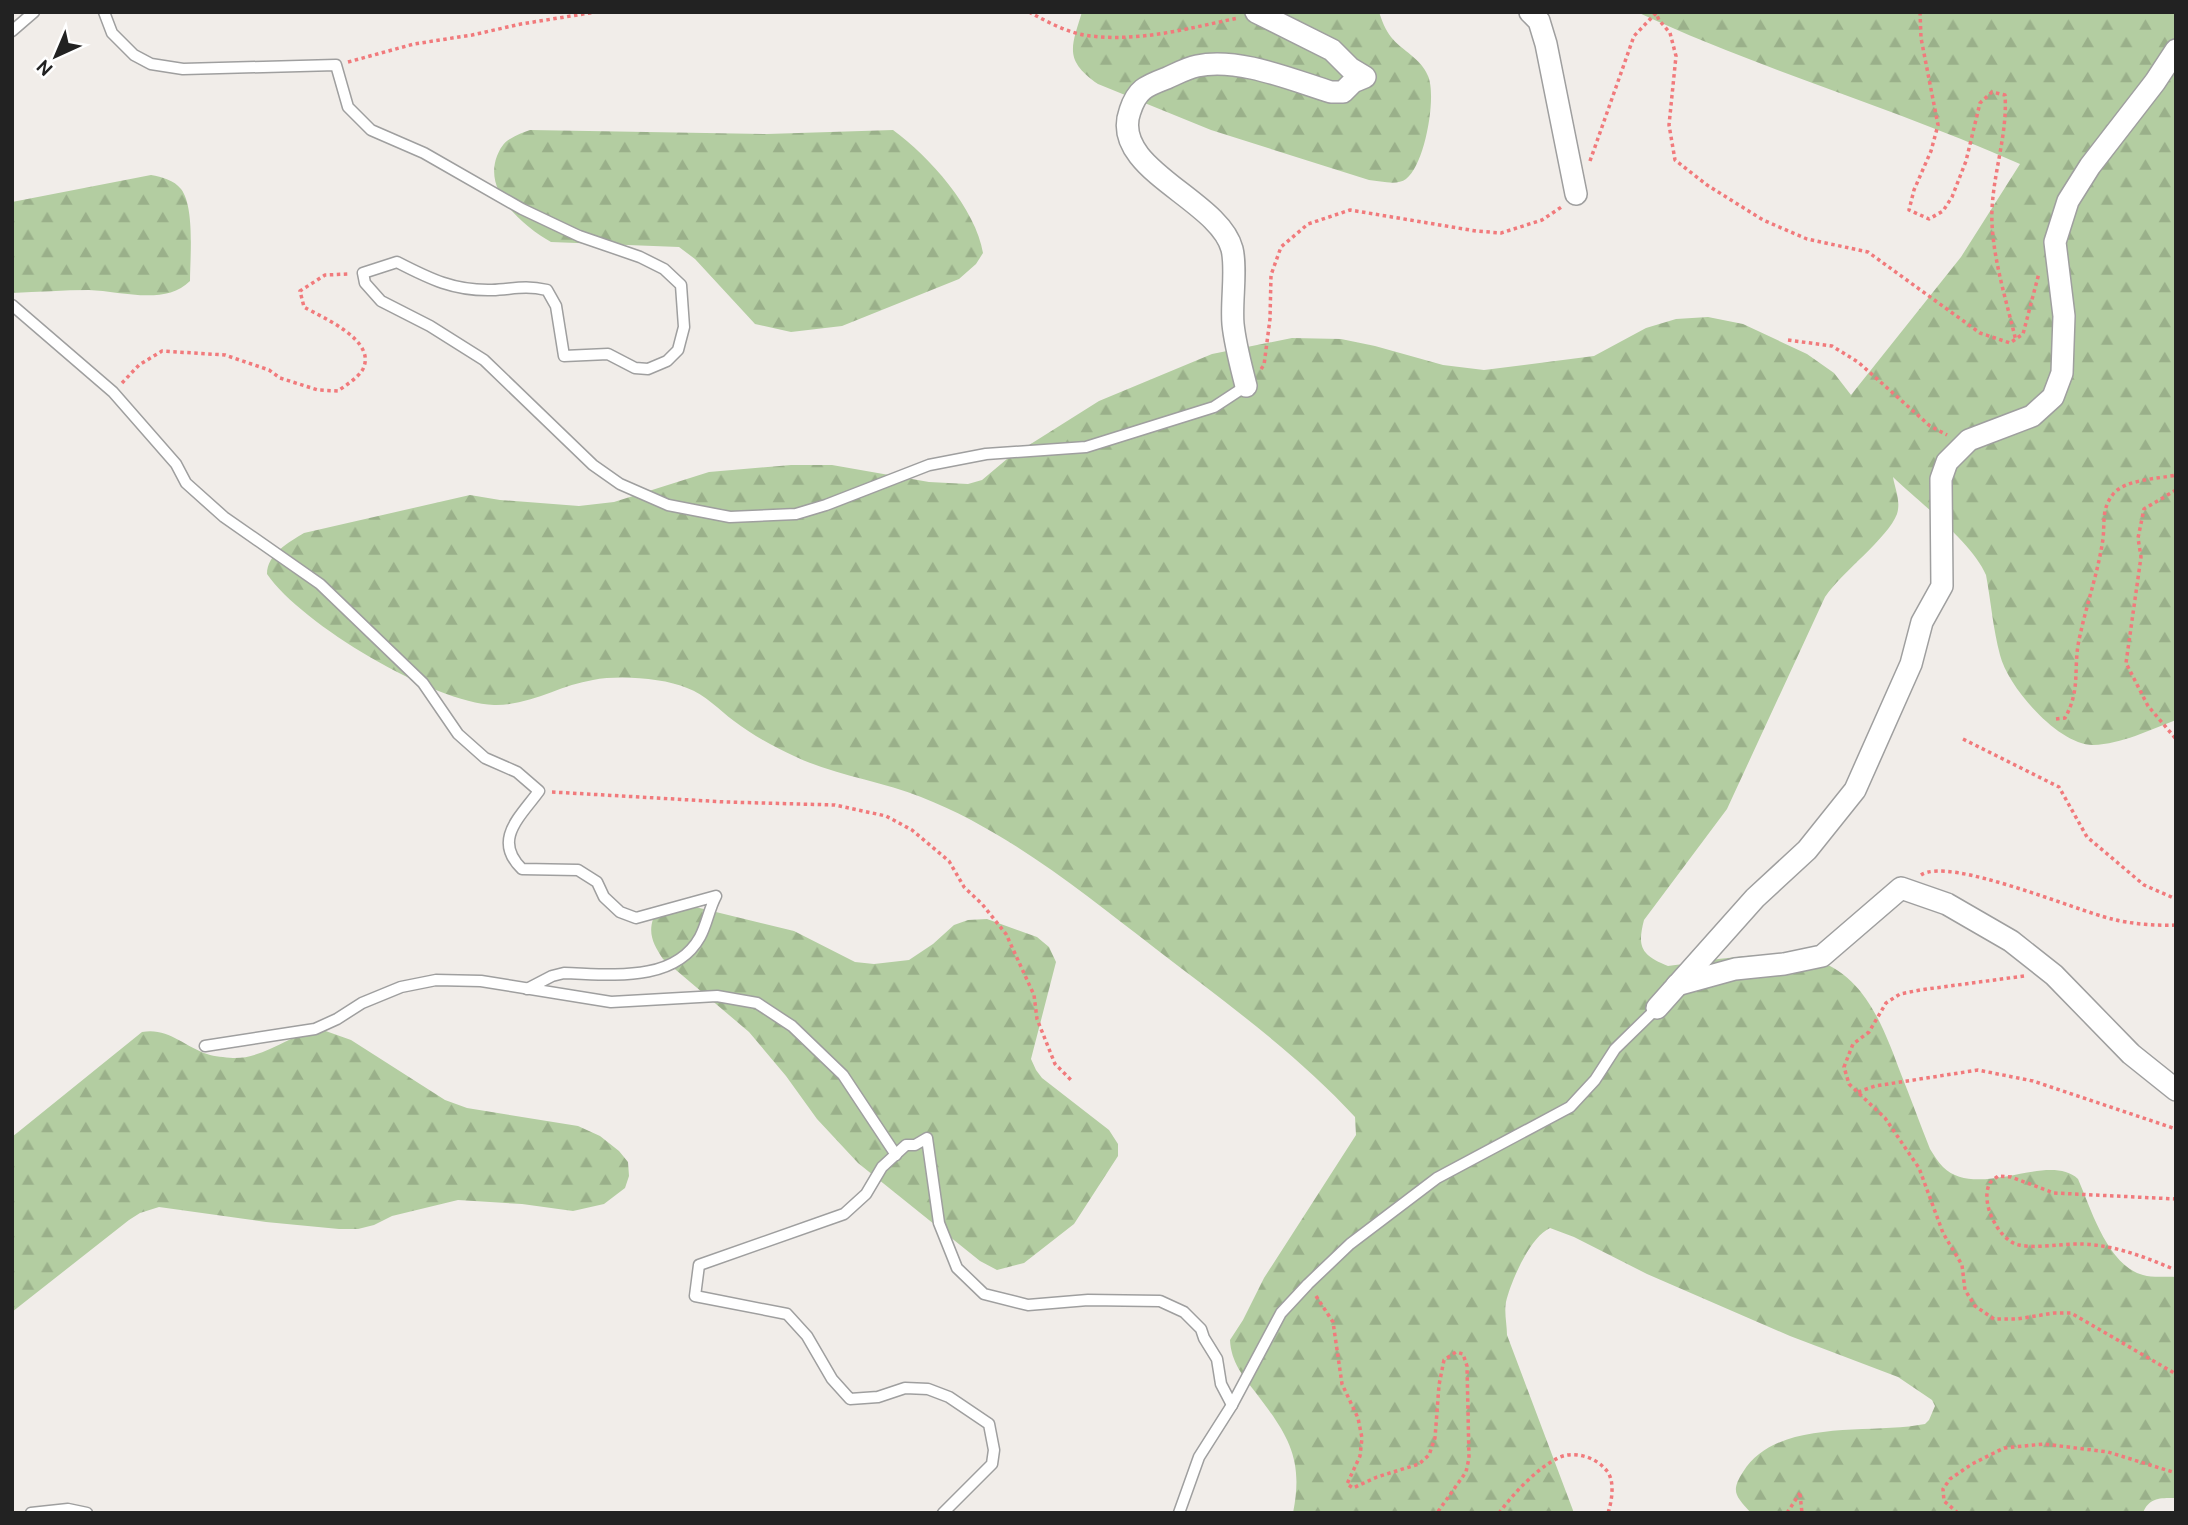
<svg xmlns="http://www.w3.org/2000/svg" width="2188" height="1525" font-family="Cabin,sans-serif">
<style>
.forest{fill:url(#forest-firs)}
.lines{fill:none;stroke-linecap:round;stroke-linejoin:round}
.lane-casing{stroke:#9f9f9f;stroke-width:13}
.street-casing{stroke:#9f9f9f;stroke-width:24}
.path{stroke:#f17a7c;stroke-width:3.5;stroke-dasharray:3.5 3.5;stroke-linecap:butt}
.lane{stroke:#fff;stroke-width:10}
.street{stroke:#fff;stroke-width:21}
</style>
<defs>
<pattern id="forest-firs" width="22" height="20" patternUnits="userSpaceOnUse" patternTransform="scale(1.75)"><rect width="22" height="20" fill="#b3cda1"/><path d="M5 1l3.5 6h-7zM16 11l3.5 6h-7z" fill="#9ab08a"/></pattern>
</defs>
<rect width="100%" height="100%" fill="#f1ede9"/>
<g class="forest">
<path d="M1082,12H1379C1382,21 1385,29 1391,37C1402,51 1421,58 1428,76C1437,96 1425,165 1406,179C1397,186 1381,181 1369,180L1211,130L1098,84C1064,60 1071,48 1082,12Z"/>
<path d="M1637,12H2176V720C2149,730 2122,744 2093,745C2058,745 2008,687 2000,655C1993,629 1991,602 1986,575C1972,542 1920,503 1893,477C1895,489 1901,501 1897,514C1888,538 1842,572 1825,597L1727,809L1644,920C1637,947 1641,955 1668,966C1709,961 1772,948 1812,959C1865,973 1884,1029 1901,1074C1911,1099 1920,1124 1930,1149C1934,1155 1938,1162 1943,1167C1978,1201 2048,1151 2078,1179C2091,1209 2108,1266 2143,1275C2153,1278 2166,1276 2176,1277V1498C2161,1498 2149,1497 2143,1513H1751C1736,1496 1730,1492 1743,1472C1777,1417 1871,1435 1925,1424L1929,1420L1935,1406L1932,1400L1898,1377L1790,1336L1647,1274L1574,1237L1550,1228C1530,1237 1511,1281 1506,1302C1504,1312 1507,1325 1507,1335L1574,1513H1293C1304,1459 1288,1435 1256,1393C1243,1376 1231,1362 1230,1340L1243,1320L1264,1278L1356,1135L1355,1117C1296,1053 1225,1002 1156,949C1083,893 1008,831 921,797C881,781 833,775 794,756C774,747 751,734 734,721C719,710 705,694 687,688C663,678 619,675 593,680C560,685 529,706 494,705C434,703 301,624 267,574C267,554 289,542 304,533L470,495L500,500L579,506L614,502L709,472L791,465H832L929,482L968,484L982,480L1007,459L1099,401L1212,354L1292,338L1341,339L1375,346L1443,365L1484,370L1594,356L1646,328L1676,319L1708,317L1743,324L1807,354L1834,373L1851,395L1961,257L2020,164C1895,108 1761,70 1637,12Z"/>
<path d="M530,130L767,134L893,130C929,156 976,209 983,253L976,264L959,279L842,326L791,332L755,324L695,259L679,247L551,242C523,226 483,192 497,156C500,149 503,143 510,139C516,135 524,132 530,130Z"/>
<path d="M151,175C162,177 174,180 181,189C195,207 190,258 190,281C165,306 121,291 89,290C64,290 38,292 12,293V202Z"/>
<path d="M679,903L794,931L855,962L874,964L909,960L933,944L954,925L968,920L987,919L1037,937L1049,947L1056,962L1031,1059L1036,1070L1042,1078L1109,1130L1118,1144V1156L1074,1224L1024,1263L997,1270L980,1261L858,1163L817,1119L786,1076L749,1032L663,959C654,945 648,935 653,919Z"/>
<path d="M320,1029L351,1040L445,1100L467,1108L578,1126L600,1136L619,1151L628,1162L629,1176L625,1188L604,1204L573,1211L522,1204L458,1200L392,1216L374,1225L358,1229H339L266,1222L159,1207L140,1213L129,1220L12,1312V1137L142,1032C167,1027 184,1046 207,1054C215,1057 224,1057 233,1058C264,1059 290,1034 320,1029Z"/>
</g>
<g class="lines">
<g class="lane-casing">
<g id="lane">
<path d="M104,12L112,33L134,55L151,64L183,69L336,65L348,107L371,130L424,153L522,209L579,236L640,257L664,269L681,285L684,327L678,350L667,361L648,369L635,368L608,354L564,356L556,306L547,290C524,285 514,289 492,290C454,291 430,279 397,262L363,273L365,283L381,301L430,326L484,360L593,465L620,484L668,505L730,517L796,514L826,505L929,465L986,454L1086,447L1214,407L1246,386"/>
<path d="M12,31L34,12"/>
<path d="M12,305L113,392L176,464L186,483L224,517L320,584L423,683L458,734L485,758L517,772L539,791C520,817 492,840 522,869L578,870L597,882L604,897L620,912L636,918L716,896C709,909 707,924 700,937C674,984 608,974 564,973L552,976L527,989"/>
<path d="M205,1046L315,1029L337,1019L362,1003L401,987L436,980L481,981L611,1002L717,996L757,1003L792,1026L843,1075L896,1155"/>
<path d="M31,1513L68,1509L87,1513"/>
<path d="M943,1513L992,1464L994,1450L989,1424L949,1397L928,1389L905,1388L878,1397L850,1399L832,1379L807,1336L787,1314L695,1296L699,1265L844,1214L866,1194L882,1167L906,1145H915L927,1138L939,1223L957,1268L984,1294L1028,1305L1088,1300L1160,1301L1184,1312L1201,1329L1204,1338L1217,1359L1221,1384L1232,1405"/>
<path d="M1179,1513L1199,1457L1232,1405L1281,1313L1308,1284L1350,1244L1437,1178L1570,1107L1595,1080L1615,1049L1657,1008"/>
</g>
</g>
<g class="street-casing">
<g id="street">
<path d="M1530,12L1539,21L1546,44L1576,194"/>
<path d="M1246,386C1241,366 1235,344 1233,324C1231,302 1237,269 1232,249C1219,199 1109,169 1130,111C1137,89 1146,86 1167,78C1176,74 1187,68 1197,66C1238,57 1292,80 1331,92H1343L1353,82L1365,77L1350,68L1332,50L1256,12"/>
<path d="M1677,985L1735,969L1784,964L1822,956L1901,888L1947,904L2011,941L2054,975L2131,1054L2176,1090"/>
<path d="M1657,1008L1755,898L1807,850L1855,790L1911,664L1922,622L1942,586L1941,479L1947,462L1969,440L2032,416L2053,397L2062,373L2064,316L2055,242L2068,201L2090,166L2155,82L2176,50"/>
</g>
</g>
<g class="path">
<path d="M1029,12C1048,22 1069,34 1091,36C1140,42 1190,28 1238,18"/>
<path d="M1920,12L1921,38L1938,125L1931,151L1914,190L1909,210L1929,219L1943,211L1952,197L1966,161L1980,103L1992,92L2005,95C2008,138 1990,180 1992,224C1994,263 2007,303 2016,341"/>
<path d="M348,62L414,44L472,35L521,24L596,12"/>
<path d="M1590,161L1634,36L1656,13L1659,20L1670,33L1676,56L1669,125L1675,160L1707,185L1763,220L1807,239L1868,252L1980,333L2010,343L2023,334L2039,273"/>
<path d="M1788,340L1832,346L1858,362L1930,426L1947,435"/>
<path d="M1261,369L1264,365L1270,319L1271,275L1281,247L1308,224L1350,210L1476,231L1501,233L1542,220L1563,206"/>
<path d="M122,383L139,365L162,351L225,355L269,370L280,378L318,390L338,391C346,385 358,378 363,369C377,340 323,318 304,307L300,291L325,275L349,274"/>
<path d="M2176,490L2144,509L2138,538L2141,557L2126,663L2148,706L2176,739"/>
<path d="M2056,719L2065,718C2081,689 2073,669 2079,640C2086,606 2098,573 2103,539C2105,521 2101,509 2114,493C2127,479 2158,479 2176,475"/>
<path d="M1963,739L2059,787L2087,837L2144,885L2176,899"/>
<path d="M552,792L726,802L835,805L886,816L912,830L949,861L964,887L982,904L1006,934L1034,995L1037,1019L1055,1064L1071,1080"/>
<path d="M1921,875C1949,856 2077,911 2112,919C2131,924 2156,926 2176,925"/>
<path d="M2024,976L1920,990L1900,994L1886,1003L1869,1032L1853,1044L1844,1067L1849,1084L1885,1118L1919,1168L1943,1233L1962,1265L1965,1290L1975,1306L1994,1319H2017L2054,1313H2071L2176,1374"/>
<path d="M1858,1092L1875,1086L1978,1070L2033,1081L2176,1129"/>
<path d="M2171,1268C2142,1256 2116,1246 2084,1244C2063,1243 2039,1249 2019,1245C1999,1241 1979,1202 1990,1183C1990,1182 1997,1177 1998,1176L2011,1177L2054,1193L2176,1199"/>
<path d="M1316,1296L1333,1322L1342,1384L1358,1418L1362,1438L1360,1456L1347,1484L1353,1488L1377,1477L1419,1464L1429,1455L1435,1438L1439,1385L1444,1360L1456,1352L1463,1354L1467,1366L1469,1458L1466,1472L1437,1513"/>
<path d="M1800,1494L1802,1513"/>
<path d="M1499,1513C1514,1493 1536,1469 1558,1458C1574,1450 1596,1457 1607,1471C1615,1481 1612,1501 1608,1513"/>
<path d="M1787,1513L1800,1493"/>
<path d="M1958,1513L1944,1501L1943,1489L1950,1479L1972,1464L2004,1448L2044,1444L2108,1452L2176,1473"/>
</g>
<use href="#lane" class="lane"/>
<use href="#street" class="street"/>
</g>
<rect width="2188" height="1525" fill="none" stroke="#222222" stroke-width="28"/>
<g transform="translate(56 56) rotate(224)" stroke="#ffffff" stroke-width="5" paint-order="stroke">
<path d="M0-5L12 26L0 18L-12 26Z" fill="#222222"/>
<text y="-10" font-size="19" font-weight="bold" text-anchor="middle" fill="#222222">N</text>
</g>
</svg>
